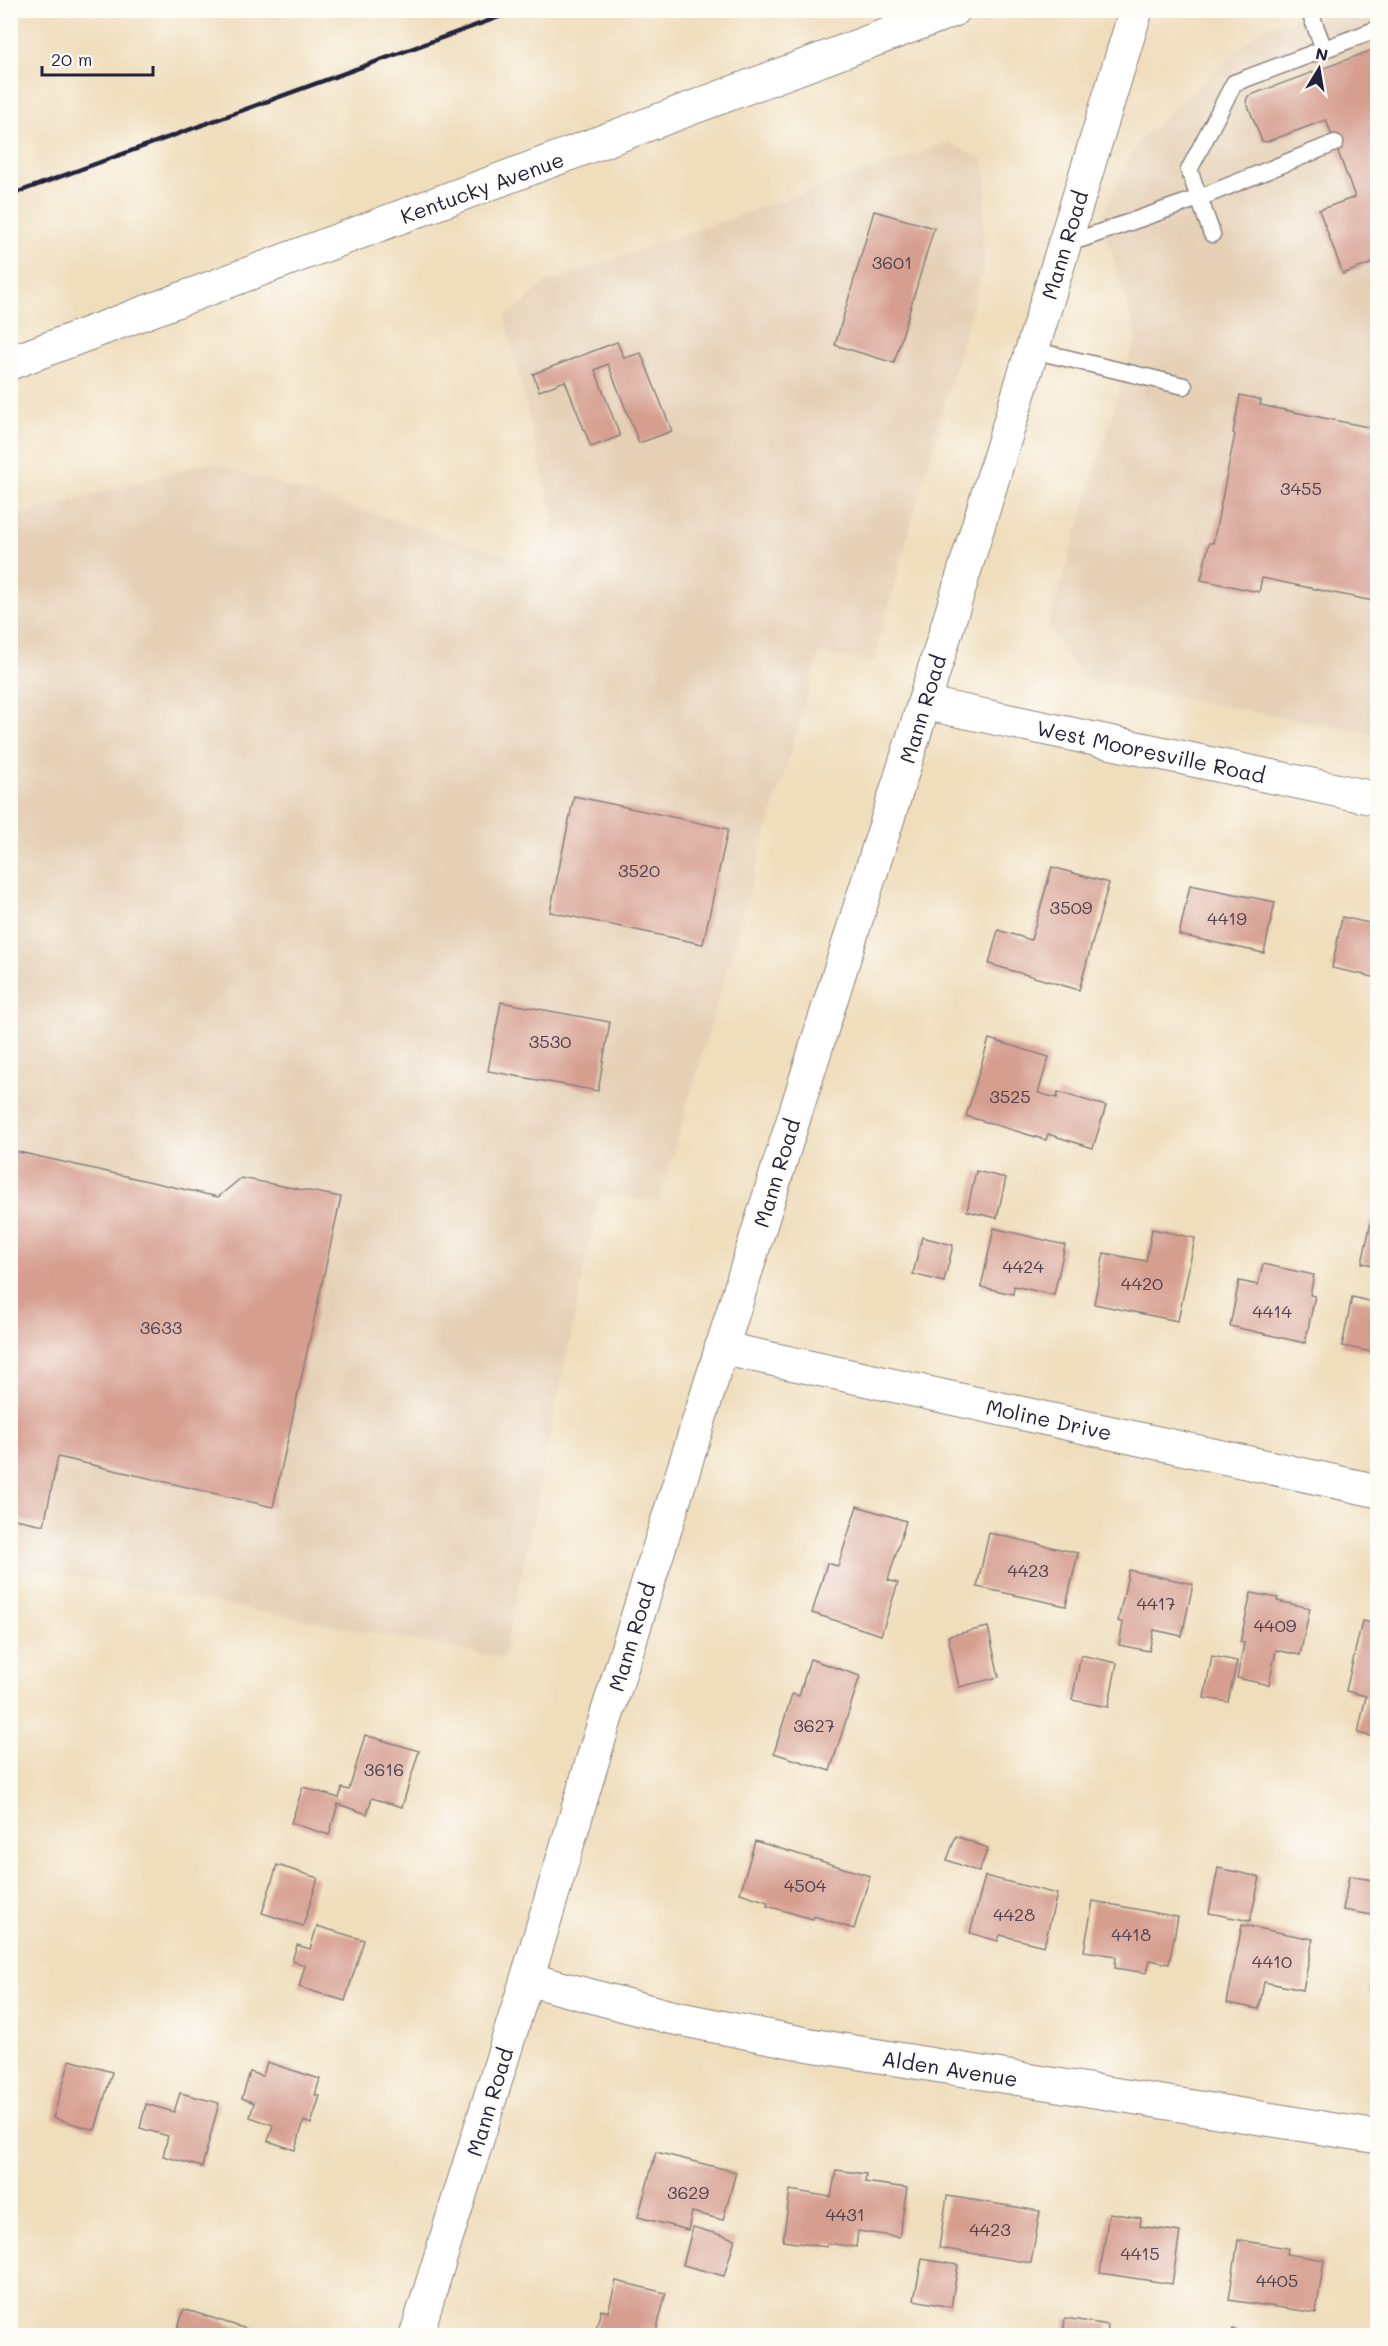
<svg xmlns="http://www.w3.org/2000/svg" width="1388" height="2346" font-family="Mali,sans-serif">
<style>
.built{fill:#e5d0b6}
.building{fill:#d69e8f}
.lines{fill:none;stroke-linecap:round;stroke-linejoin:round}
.lane-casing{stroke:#88807b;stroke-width:19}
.street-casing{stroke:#88807b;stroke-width:35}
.secondary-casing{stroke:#88807b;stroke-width:35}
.primary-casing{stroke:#88807b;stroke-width:35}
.lane{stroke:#fff;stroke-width:16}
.street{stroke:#fff;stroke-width:33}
.secondary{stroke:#fff;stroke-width:33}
.primary{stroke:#fff;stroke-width:33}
.rail{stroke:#22223b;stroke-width:4.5}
.labels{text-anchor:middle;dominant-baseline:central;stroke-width:4.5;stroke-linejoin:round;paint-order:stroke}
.number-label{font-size:18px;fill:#4f4150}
.street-label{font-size:21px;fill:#22223b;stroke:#fdfcf7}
</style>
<rect width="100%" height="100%" fill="#fdfcf7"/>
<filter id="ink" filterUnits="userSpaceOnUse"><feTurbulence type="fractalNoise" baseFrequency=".0167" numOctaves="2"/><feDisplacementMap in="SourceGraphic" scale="12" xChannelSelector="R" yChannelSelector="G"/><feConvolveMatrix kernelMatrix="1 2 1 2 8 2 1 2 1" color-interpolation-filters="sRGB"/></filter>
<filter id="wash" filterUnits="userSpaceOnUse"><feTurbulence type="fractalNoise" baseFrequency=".008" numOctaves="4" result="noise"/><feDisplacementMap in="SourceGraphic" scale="24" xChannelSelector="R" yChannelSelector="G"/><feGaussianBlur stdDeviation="1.35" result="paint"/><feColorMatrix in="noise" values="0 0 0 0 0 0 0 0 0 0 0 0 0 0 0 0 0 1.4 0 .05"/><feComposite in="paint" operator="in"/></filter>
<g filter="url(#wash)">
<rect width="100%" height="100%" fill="#efddbb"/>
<g class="built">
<path d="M1315,11H1377V735L1084,680L1048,627L1136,336L1101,217L1139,140L1262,28Z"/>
<path d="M949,142L983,160L988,183L983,222L984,263L873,662L819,654L659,1202L600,1194L504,1658L25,1567L11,1592V518L210,462L536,565L555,524L505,318L545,283Z"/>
</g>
<g id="blocks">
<g class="building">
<path d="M1378,48V261L1343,274L1319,210L1355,197L1326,120L1266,142L1262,141L1246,101L1248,96Z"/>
<path d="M874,211L934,228L894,363L835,345Z"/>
<path d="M617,342L624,358L641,353L672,431L639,443L608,364L595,370L620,436L591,447L565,381L539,391L533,374Z"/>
<path d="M1240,395L1261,400L1260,405L1378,429V602L1262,578L1259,592L1201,580L1209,543H1213L1235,434L1233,433Z"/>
<path d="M574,796L728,829L703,944L550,912Z"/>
<path d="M1052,867L1109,883L1079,990L989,964L998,930L1031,940Z"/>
<path d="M1190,885L1275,902L1264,953L1179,935Z"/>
<path d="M1342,917L1378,925V978L1332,968Z"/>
<path d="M501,1002L610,1022L598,1091L488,1071Z"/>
<path d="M989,1039L1049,1057L1038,1093L1057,1098L1058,1092L1106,1106L1093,1148L1048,1134L1046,1140L966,1116Z"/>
<path d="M10,1150L218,1197L241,1178L341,1197L273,1507L58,1457L44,1525L10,1518Z"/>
<path d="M976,1171L1006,1178L997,1218L967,1211Z"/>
<path d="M1371,1222L1378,1223V1266L1362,1263Z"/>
<path d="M994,1228L1065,1245L1054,1295L1014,1286L1013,1294L981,1287Z"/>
<path d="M1152,1229L1195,1238L1178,1321L1094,1304L1104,1253L1146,1261Z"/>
<path d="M922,1237L953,1245L944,1282L913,1274Z"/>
<path d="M1263,1264L1314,1275L1310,1295L1315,1296L1305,1343L1230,1326L1239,1281L1258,1285Z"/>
<path d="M1352,1297L1378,1303V1353L1342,1346Z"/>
<path d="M857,1506L906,1521L888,1580L898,1583L881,1635L812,1613L827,1563L838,1566Z"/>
<path d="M989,1533L1078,1553L1066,1606L977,1587Z"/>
<path d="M1129,1570L1193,1584L1182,1636L1154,1630L1149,1651L1119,1645L1123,1623L1118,1621Z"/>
<path d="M1251,1593L1278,1598L1277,1601L1310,1608L1300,1655L1276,1650L1269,1685L1237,1678L1244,1643L1240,1642Z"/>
<path d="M1362,1621L1378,1624V1738L1358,1733L1366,1696L1346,1691Z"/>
<path d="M988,1627L999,1677L959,1687L948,1636Z"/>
<path d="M1081,1655L1117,1663L1108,1707L1072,1700Z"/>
<path d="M1212,1656L1237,1661L1228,1702L1204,1698Z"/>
<path d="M810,1659L860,1676L830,1771L774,1753L792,1694L799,1696Z"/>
<path d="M365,1735L419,1751L402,1807L372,1798L367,1814L338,1804L329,1835L291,1823L303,1787L339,1798L342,1788L349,1790Z"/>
<path d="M956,1836L988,1848L979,1872L947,1860Z"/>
<path d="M755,1841L870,1876L854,1929L814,1916L813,1919L767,1906L768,1902L740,1893Z"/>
<path d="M277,1865L318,1878L303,1926L262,1913Z"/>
<path d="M1218,1868L1260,1877L1250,1921L1209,1913Z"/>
<path d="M985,1876L1057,1894L1044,1946L1000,1935L998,1941L970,1933Z"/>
<path d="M1349,1876L1378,1881V1916L1343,1910Z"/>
<path d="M1093,1901L1178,1917L1169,1964L1150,1960L1147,1973L1115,1968L1116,1956L1084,1951Z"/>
<path d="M1242,1925L1313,1939L1303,1990L1264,1982L1259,2009L1227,2003Z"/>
<path d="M317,1926L364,1940L345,2001L299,1987L305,1965L292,1961L297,1945L310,1949Z"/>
<path d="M1376,1955H1378V1995L1369,1993Z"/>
<path d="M70,2060L112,2072L95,2130L53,2118Z"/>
<path d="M267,2062L320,2079L315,2095L320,2096L311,2124L304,2121L295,2150L268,2141L273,2125L250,2117L254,2103L242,2098L250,2072L263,2076Z"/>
<path d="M180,2093L219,2103L202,2167L163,2156L168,2136L140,2128L146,2104L174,2112Z"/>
<path d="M656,2152L736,2172L723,2220L692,2212L688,2230L638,2217Z"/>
<path d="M836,2170L866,2174L865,2182L907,2188L899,2237L858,2231L856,2247L827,2243V2247L783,2241L790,2190L831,2197Z"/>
<path d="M947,2196L1040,2211L1031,2263L939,2248Z"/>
<path d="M1109,2213L1141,2218L1140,2226L1180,2232L1172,2284L1100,2273Z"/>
<path d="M693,2227L735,2239L724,2276L683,2265Z"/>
<path d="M1238,2240L1288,2248L1287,2254L1324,2260L1316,2313L1229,2300Z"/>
<path d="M922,2259L958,2265L951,2307L914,2300Z"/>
<path d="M616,2281L666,2293L655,2336H594L601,2310L608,2312Z"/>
<path d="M184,2309L253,2331L251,2336H175Z"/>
<path d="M1065,2318L1108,2325L1107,2336H1063Z"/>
<path d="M1233,2329L1245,2336H1230Z"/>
</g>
</g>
</g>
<g filter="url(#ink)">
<use href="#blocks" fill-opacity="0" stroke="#88807b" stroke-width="1.5"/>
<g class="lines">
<g class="lane-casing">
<g id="lane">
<path d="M1309,10L1324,49"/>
<path d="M1212,234L1189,170L1234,83L1378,29"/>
<path d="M1064,245L1199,198L1335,143"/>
<path d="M1032,350L1184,386"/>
</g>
</g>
<g class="street-casing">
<g id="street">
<path d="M721,1348L1378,1491"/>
<path d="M527,1979L670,2017L811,2045L1378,2137"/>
</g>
</g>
<g class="secondary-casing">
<g id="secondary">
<path d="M924,703L1378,799"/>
<path d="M416,2336L527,1979L596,1749L924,703L1136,10"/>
</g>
</g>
<g class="primary-casing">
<path id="primary" d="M10,363L954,10"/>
</g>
<use href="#lane" class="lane"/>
<use href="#street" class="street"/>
<use href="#secondary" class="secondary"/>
<use href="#primary" class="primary"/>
<path class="rail" d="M10,195L518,10"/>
</g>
</g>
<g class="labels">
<g class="number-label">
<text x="892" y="262">3601</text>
<text x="1301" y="488">3455</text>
<text x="639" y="870">3520</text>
<text x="1071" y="907">3509</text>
<text x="1227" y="918">4419</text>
<text x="550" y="1041">3530</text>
<text x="1010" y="1096">3525</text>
<text x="1023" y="1266">4424</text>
<text x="1142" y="1283">4420</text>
<text x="1272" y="1311">4414</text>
<text x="161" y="1327">3633</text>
<text x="1028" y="1570">4423</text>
<text x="1156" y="1603">4417</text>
<text x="1275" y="1625">4409</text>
<text x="814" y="1725">3627</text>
<text x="384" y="1769">3616</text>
<text x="805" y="1885">4504</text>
<text x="1014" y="1914">4428</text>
<text x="1131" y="1934">4418</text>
<text x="1272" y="1961">4410</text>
<text x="688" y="2192">3629</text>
<text x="845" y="2214">4431</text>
<text x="990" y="2229">4423</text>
<text x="1140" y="2253">4415</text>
<text x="1277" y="2280">4405</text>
</g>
<g class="street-label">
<text transform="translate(482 187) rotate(-20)">Kentucky Avenue</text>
<text transform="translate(1064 245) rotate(-73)">Mann Road</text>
<text transform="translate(922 709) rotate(-73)">Mann Road</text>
<text transform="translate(1151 751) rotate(12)">West Mooresville Road</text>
<text transform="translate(776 1173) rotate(-73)">Mann Road</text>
<text transform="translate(1049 1419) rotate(12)">Moline Drive</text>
<text transform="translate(631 1637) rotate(-73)">Mann Road</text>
<text transform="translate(950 2068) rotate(9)">Alden Avenue</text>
<text transform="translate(489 2102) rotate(-73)">Mann Road</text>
</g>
</g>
<rect width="1388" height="2346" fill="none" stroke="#fdfcf7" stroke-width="36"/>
<g transform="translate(1319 69) rotate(11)" stroke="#fdfcf7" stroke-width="4.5" paint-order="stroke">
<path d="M0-4.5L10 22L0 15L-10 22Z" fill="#22223b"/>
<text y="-9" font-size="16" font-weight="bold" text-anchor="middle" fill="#22223b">N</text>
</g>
<path d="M42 66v9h111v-9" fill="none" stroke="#22223b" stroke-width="3"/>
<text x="51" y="66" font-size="18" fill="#22223b" stroke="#fdfcf7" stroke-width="4.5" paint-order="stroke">20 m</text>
</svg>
